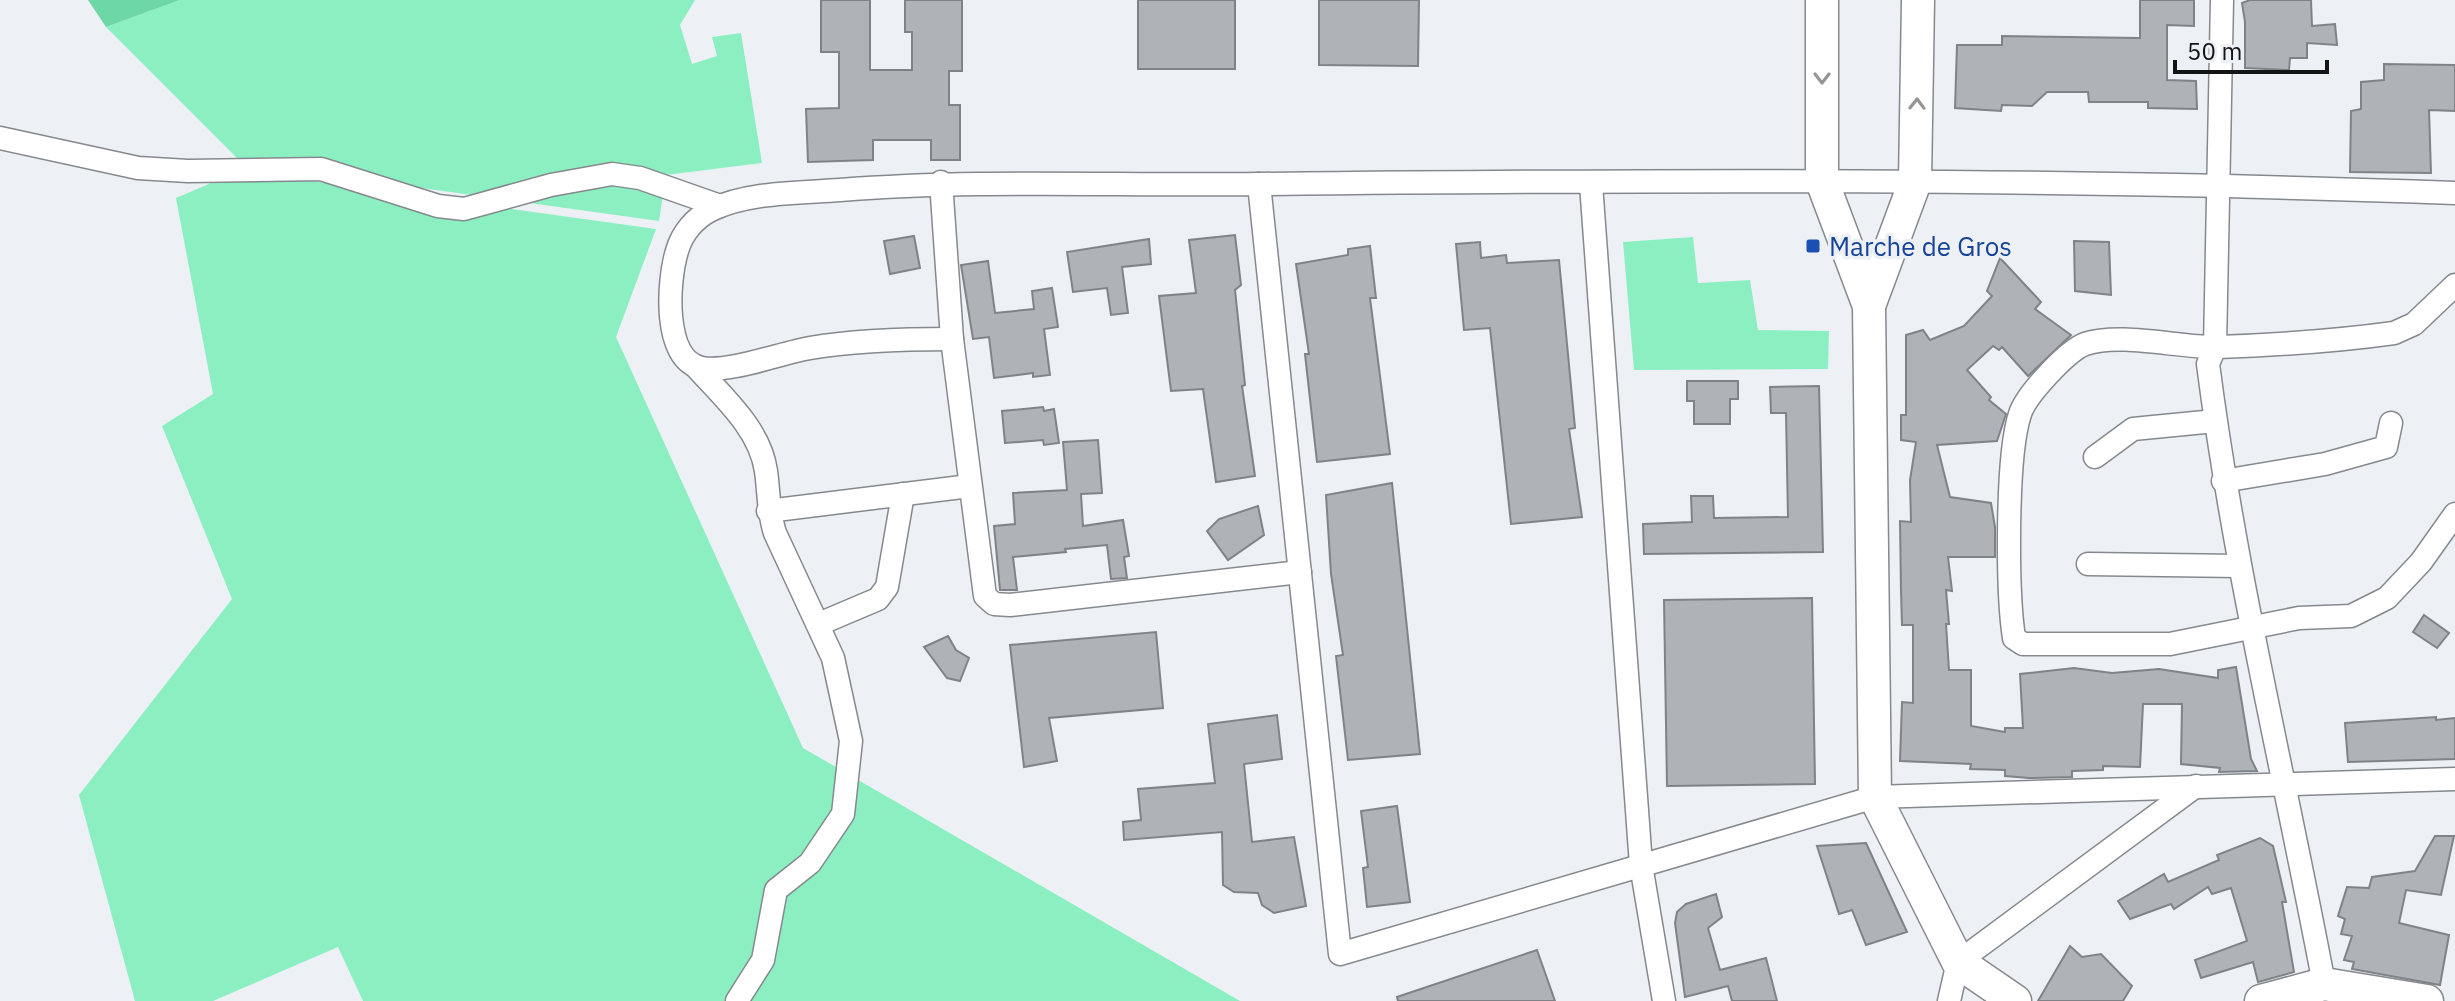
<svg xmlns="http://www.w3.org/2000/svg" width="2455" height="1001" font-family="'IBM Plex Sans',sans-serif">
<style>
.green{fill:#8cefc1}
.forest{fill:#6dd7a7}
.building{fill:#afb3b7;stroke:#7f8387;stroke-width:2}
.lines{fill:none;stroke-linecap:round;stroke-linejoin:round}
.street-casing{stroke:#85898d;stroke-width:25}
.secondary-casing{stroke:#85898d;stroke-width:35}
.street{stroke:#fff;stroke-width:22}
.secondary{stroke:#fff;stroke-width:32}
.oneway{stroke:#959596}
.transit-dot{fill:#1a4fb4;stroke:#edf1f6;stroke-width:3}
.labels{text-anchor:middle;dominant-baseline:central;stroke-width:7;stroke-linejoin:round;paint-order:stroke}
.transit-label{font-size:26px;fill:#164399;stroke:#edf1f6;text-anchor:start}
</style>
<rect width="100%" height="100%" fill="#edf1f6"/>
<g class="green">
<path d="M180,0H695L680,25L692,64L717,56L712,37L741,33L762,163L666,175L659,221L242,163L106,27Z"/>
<path d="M239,171L656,229L616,337L803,748L1240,1001H363L338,947L213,1001H135L79,795L232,599L162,426L213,394L176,198Z"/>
<path d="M1693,237L1698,283L1750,280L1758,330L1829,331L1828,369L1634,370L1623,242Z"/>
</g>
<path class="forest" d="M88,0H180L106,27Z"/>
<g class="building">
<path d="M821,0H870V70H912V32H905V0H962V71H949V105H960V160H931V140H873V160L808,162L806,109L839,108V52H821Z"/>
<rect x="1138" y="0" width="97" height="69"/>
<path d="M1319,0H1419L1418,66L1319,65Z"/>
<path d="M2140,0H2194V26L2167,25V80L2196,81L2197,109L2148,108V102H2089L2088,92H2047L2032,106L2002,105L2001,111L1955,108L1957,45H2002V36L2140,38Z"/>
<path d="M2250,0H2311L2312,26L2335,24L2337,45L2307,43V58H2290L2289,70L2245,68V22L2242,3Z"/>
<path d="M2384,64L2455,65V111L2429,110L2431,173L2350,172L2351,111L2361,109V82L2384,80Z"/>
<path d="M1235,235L1241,285L1235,290L1245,385L1242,386L1255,476L1216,482L1203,389L1171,391L1159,296L1196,293L1189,240Z"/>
<path d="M914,236L920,268L890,274L884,241Z"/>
<path d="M1149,239L1151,264L1122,267L1128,313L1111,315L1107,288L1073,292L1067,252Z"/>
<path d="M2074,241L2109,242L2111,295L2075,291Z"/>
<path d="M1480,242L1481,258L1506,255L1507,263L1559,260L1575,428L1569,429L1582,517L1511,524L1490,328L1464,330L1456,244Z"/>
<path d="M1370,246L1376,298H1370L1390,454L1317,462L1305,354H1309L1296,264L1348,255V249Z"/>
<path d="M2000,258L2041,302L2035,309L2071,335L2028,376L2002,347L1999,350L1993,346L1967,370L1991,397L1989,400L2006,414L1997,441L1937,445L1950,497L1991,503L1995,527V557H1948L1952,591L1946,590L1949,624H1946L1949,670H1971V726L2005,732V728H2023L2020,674L2074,668L2112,673L2159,669L2218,678V670L2236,667L2251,759L2257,771L2219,772L2220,768L2181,764L2182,704H2143L2140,767L2103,766V770L2072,771V777L2029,778L2005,776V770L1970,769L1971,764L1900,761L1902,702L1913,703V625H1902L1901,591L1900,521L1911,522L1910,480L1916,442L1901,440V415H1906V335L1923,330L1930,340L1964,326L1992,296L1987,291Z"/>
<path d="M988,261L995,313L1034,309L1032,291L1052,288L1058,327L1044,329L1050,375L1033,377V373L994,378L989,337L973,339L961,265Z"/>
<path d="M1687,381H1738V399H1730V424H1694V401H1687Z"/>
<path d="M1819,386L1823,552L1644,554L1643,524L1692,522L1691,496H1713L1714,518L1788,517L1786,413H1771L1770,387Z"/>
<path d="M1043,407L1044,411L1054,409L1059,443L1044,445L1043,440L1005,443L1002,411Z"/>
<path d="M1098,440L1102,493L1081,494L1083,526L1123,520L1129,556L1124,557L1127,578L1111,579L1107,545L1065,549L1066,552L1013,557L1017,590H1000L994,526L1015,524L1013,493L1067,490L1063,442Z"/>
<path d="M1392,483L1420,754L1348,760L1336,656L1343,655L1331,574L1326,495Z"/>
<path d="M1258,506L1264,535L1228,560L1207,531L1219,519Z"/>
<path d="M1812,598L1815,784L1667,786L1664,600Z"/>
<path d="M2424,615L2449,633L2437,648L2413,632Z"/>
<path d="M1156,632L1163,708L1049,718L1057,761L1024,767L1010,645Z"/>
<path d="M948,636L956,650L969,658L960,681L947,678L924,647Z"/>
<path d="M1277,715L1282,759L1244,764L1252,842L1294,837L1306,906L1274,913L1262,905L1258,893L1234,892L1223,885L1222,832L1124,840L1123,822L1141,820L1138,789L1215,783L1208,724Z"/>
<path d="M2436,717V720L2455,718V759L2348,762L2345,723Z"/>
<path d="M1397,806L1410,902L1367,907L1363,868L1368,867L1361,811Z"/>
<path d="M2435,836H2454L2441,895L2406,890L2399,923L2449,935L2440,985L2352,969L2354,962L2344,960L2352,936L2341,934L2345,919L2338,916L2347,887L2369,888L2372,877L2415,871Z"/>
<path d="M2260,838L2273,846L2286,902H2282L2294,972L2258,982L2253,962L2201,978L2195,960L2247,941L2231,888L2212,894L2208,887L2174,909L2171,904L2130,919L2118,901L2164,874L2168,882L2219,860L2217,855Z"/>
<path d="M1866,843L1907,932L1866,945L1852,910L1839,914L1817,846Z"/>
<path d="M1716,894L1722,917L1708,928L1720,970L1766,958L1777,1001H1732L1728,986L1685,997L1675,923L1677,912L1686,904Z"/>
<path d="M2070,946L2082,957L2101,954L2132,986L2123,1001H2038Z"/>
<path d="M1537,950L1555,1001H1398L1397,997Z"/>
</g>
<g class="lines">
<g class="street-casing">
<g id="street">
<path d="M2222,0L2215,347L2208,364C2235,573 2285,777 2324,984"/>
<path d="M0,138L138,168L188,171L321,169L438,206L464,209L551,185L612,174L640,178L720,206"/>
<path d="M941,182L952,339L985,596L994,604L1010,605L1300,572"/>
<path d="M1259,184L1340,954L1875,797L2455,779"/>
<path d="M1591,184L1641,865L1664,1001"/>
<path d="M2455,285L2414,324L2394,333C2336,341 2276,345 2218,347C2179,348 2122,332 2085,344C2067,351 2026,395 2020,414C2006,456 2007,592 2014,638L2023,644H2170L2299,618L2351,616L2387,598L2421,562L2455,514"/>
<path d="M952,339C905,339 856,340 810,348C781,353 729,373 702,368C662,360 668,280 677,251C682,233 695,218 711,210C748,192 799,193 840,190C980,179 1118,186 1258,184C1657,180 2056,178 2455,193"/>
<path d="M696,367C723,397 760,429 766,471C769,492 768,512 775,533L833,658L851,741L843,814L810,863L776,890L763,960L737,1001"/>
<path d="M2095,457L2133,429L2215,421"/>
<path d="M2223,481L2325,464L2386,447L2391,423"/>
<path d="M768,511L970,486"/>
<path d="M2088,564L2239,566"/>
<path d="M819,624L878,599L887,587L903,494"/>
<path d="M1949,1001L1958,962L2196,786"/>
</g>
</g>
<g class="secondary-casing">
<g id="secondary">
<path d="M1822,0V181L1869,306L1875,797L1958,962L2015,1001"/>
<path d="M1869,306L1915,182L1918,0"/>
<path d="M2261,1001L2324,984L2427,1001"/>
</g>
</g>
<use href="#street" class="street"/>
<use href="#secondary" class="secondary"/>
</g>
<defs><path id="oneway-chevron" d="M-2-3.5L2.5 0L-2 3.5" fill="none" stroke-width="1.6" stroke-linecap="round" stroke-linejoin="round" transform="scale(2)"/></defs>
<g class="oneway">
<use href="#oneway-chevron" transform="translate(1822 78) rotate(90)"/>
<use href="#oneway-chevron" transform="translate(1917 104) rotate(-89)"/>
</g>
<rect class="transit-dot" x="1805" y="238" width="16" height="16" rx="4"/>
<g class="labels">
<g class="transit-label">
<text x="1829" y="246">Marche de Gros</text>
</g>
</g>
<path d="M2175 60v12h152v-12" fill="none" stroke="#131416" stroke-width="4"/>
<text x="2187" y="60" font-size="24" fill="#131416" stroke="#edf1f6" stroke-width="6" paint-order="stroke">50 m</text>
</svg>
